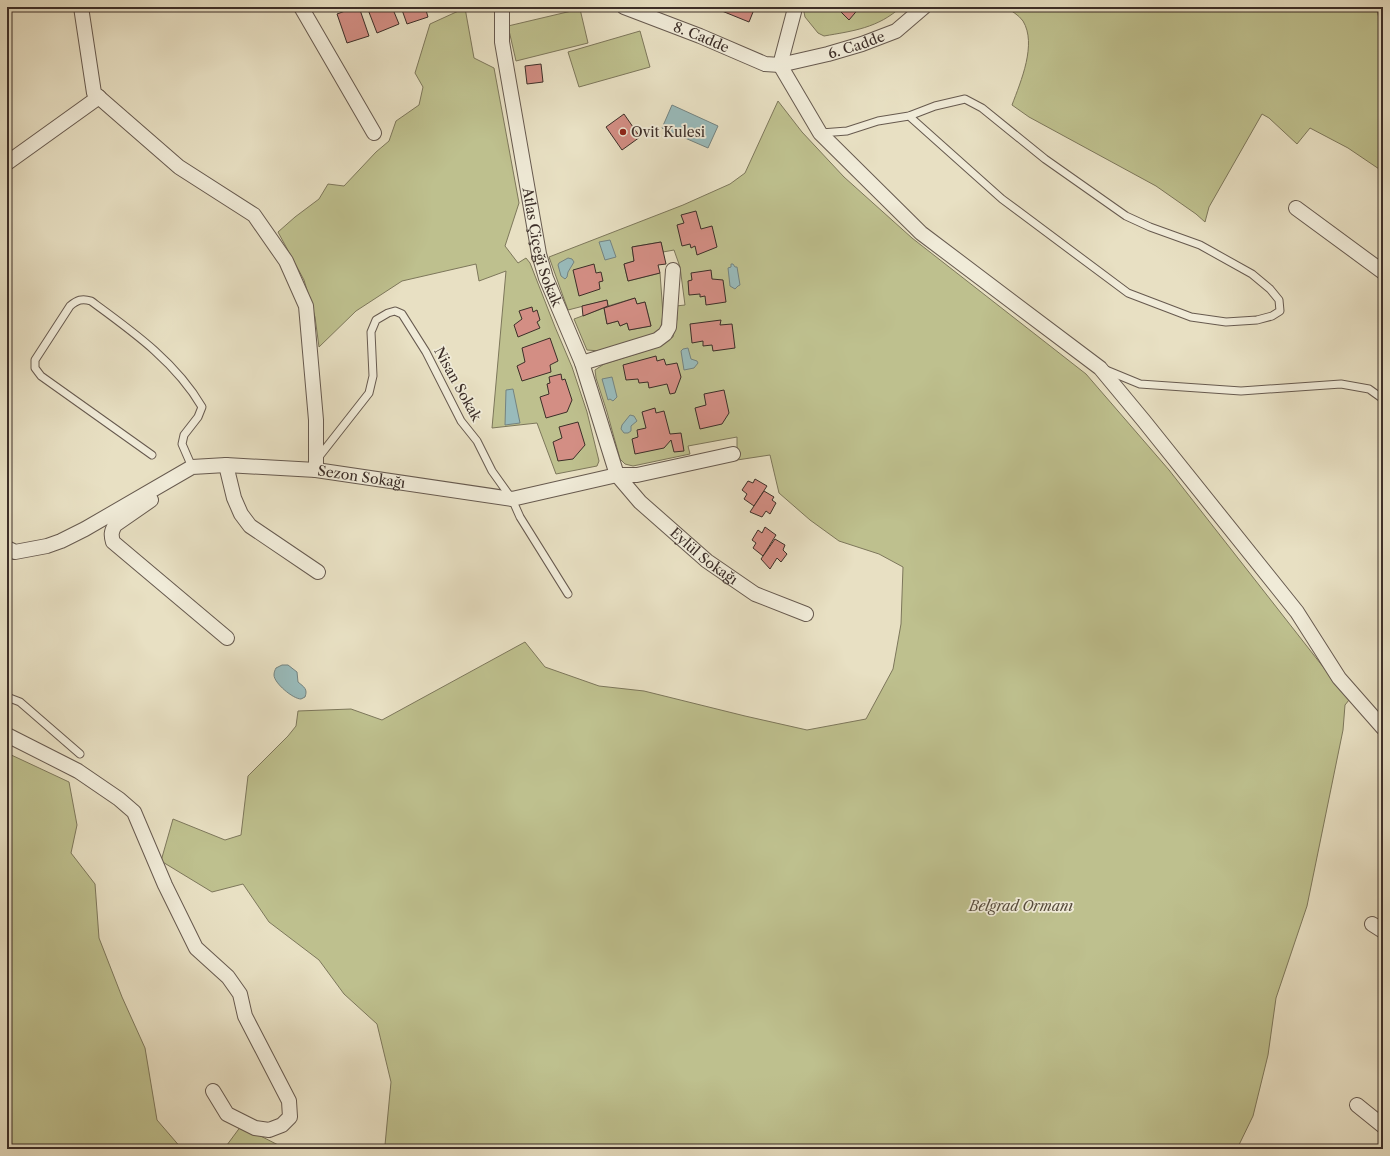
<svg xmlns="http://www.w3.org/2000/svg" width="1390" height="1156" font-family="'Libre Caslon Text',serif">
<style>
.green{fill:#bec08e;stroke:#7d775b}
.water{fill:#9bb;stroke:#748380}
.building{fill:#d38e84;stroke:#3c2e28}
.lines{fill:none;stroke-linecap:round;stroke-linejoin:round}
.service-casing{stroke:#675a4f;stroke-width:9}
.minor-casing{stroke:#675a4f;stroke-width:16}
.service{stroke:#f0ebd8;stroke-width:7}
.minor{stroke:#f0ebd8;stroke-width:14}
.poi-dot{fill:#8f2418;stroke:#f0ebd8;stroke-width:1.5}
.labels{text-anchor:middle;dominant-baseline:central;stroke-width:3.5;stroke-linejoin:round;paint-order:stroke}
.street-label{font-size:14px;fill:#3c2e28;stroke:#f0ebd8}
.poi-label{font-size:14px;fill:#3c2e28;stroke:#f0ebd8;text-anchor:start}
.park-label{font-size:14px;font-style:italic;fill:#564b3c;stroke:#f0ebd8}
</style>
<rect width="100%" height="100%" fill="#e8e0c3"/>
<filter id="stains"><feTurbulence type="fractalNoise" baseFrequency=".005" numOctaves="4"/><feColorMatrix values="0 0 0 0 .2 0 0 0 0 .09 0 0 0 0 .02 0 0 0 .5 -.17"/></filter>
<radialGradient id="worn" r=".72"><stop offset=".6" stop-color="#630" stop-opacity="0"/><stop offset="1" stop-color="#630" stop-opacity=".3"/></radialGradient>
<g class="green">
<path d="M803,7H901C878,28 853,31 824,36L818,33L805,17Z"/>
<path d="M1006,7H1376L1383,33V173L1382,171L1348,148L1310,128L1297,144L1269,118L1262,114L1209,207L1205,222L1196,214L1156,186L1029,117L1012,105C1021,81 1037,44 1023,21C1019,15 1011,11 1006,7Z"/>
<path d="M465,8L474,58L494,68L519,203L505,246L518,263L526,258L530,263L555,327L572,367L587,412L599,461L597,466L556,474L537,423L492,428L506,271L479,281L476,264L402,281L356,311L319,347L315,317L304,280L278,232L295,217L319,199L328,184L344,186L376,152L389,141L396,121L419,105L423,87L415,73L430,24Z"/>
<path d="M580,9L588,43L516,61L508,26Z"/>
<path d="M640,31L650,67L579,87L568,52Z"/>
<path d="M778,101L802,132L844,177L912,238L1086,374L1169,470L1349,700L1345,705L1343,730L1307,906L1276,998L1268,1055L1253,1116L1237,1149H380L385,1145L391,1082L377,1024L344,994L319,960L269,922L243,884L212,892L161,861L173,819L225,840L241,835L248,776L288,736L296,726L298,711L351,709L382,720L525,642L545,667L599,686L644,691L745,716L807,730L866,719L893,669L901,624L903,567L879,554L839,541L810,520L779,493L770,455L737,460V437L688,446L690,454L633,466L625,464L620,459L607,412L596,378L595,370L604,364L652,349L673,337L677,319L676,306L685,305L680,267L674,250L663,252L661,242L632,247L634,261L624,264L628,281L660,273L663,314L661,327L653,335L600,351L587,350L574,319L604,308L607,324L618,321L620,326L627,323L629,330L651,326L645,302L637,304L635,298L608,306L607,300L568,310L549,257L683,205L730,184L745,173Z"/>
<path d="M7,753L69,782L77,825L71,853L95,884L99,938L122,997L145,1048L157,1120L182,1149H7Z"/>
<path d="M241,1126L284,1148V1149H224Z"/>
</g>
<g class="water">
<path d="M672,105L718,126L708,148L662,128Z"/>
<path d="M610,240L616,257L605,260L599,242Z"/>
<path d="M568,258L572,259L574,262L568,272L567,277L565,279L561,276L558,265L559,263Z"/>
<path d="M731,264H733L735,267H737L740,285L738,286L735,289L730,286L728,268L731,267Z"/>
<path d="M688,348L691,359L697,361L698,363L694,368L684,370L681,351L683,349Z"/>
<path d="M612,377L617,397L613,401L610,399L608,400L602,379Z"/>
<path d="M513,389L520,423L505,425L506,390Z"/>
<path d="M630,415L634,416L637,421L631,426V431L628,433H624L621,429L622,425Z"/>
<path d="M282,665H288L297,672L298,682C304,687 308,689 305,697L301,699C293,699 274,683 274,675C274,672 275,670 276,668Z"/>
</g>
<g class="building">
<path d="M356,7H359L369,36L347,43L337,14Z"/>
<path d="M367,7H392L399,24L377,33Z"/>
<path d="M401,7H425L428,17L407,24Z"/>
<path d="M718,7H755L749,22L717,9Z"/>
<path d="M840,7H860L849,20L838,9Z"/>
<path d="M541,64L543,82L527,84L525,66Z"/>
<path d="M624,114L640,137L622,150L606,127Z"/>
<path d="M696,211L701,229L712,226L717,247L697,255L695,246L691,248L690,244L682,246L677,225L684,223L681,215Z"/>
<path d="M661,242L666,264L658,265L660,273L628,281L624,264L634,261L632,247Z"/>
<path d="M594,264L596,273L601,272L603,281L599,282L600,289L579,296L573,270Z"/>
<path d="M711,270L712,279L723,280L726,302L706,305L705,296L700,297V294L689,295L688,281L692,280L691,273Z"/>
<path d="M635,298L637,304L645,302L651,326L629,330L627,323L620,326L618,321L607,324L604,308Z"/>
<path d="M607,300L608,306L583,316L582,306Z"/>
<path d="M532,307L533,312L537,310L540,320L537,322L540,328L518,337L514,325L522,319L519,311Z"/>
<path d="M721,320L720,325L732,324L735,348L713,351L712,345L703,346V341L692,343L690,324Z"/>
<path d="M550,338L558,361L550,365L551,372L522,381L517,366L525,362L522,348Z"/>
<path d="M656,356L657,361L664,359L666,365L677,363L681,377L675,393L670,394L667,384L649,388L648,382L639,383L638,379L626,380L623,365Z"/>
<path d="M561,374L562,380L565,379L572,400L567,412L546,418L540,397L549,394L547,384L550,383L549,377Z"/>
<path d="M724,390L729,413L722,424L700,429L695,408L706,405L704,394Z"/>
<path d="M655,408L656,413L664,411L670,434L681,433L684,451L674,452L671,440L664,448L635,454L632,439L638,437L637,430L646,428L642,412Z"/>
<path d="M578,422L585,445L573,459L558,461L553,442L562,438L559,427Z"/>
<path d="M755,479L767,486L754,506L744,499L747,494L742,490L748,481L753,483Z"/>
<path d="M764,491L774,497L772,500L776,503L770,514L766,511L762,517L750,512Z"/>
<path d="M765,527L776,535L763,556L753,548L756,543L752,540L758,530L762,533Z"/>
<path d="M775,539L785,545L783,550L787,554L781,562L777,558L770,569L761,559Z"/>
</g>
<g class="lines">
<g class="service-casing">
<g id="service">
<path d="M821,133L847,131L878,121L909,116L935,106L965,99L982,108L1045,159L1126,216L1150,227L1200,245L1252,274L1270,289L1279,300L1280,311L1272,316L1257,320L1226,322L1191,317L1128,293L1002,199L909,116"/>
<path d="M1106,370L1140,384L1241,391L1341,384L1369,389L1383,399"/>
<path d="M152,455L41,376L35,368V360L70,306C77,300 82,298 91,301C132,331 176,362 202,407L198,417L184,435L182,444L192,467"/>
<path d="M318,458L369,393L373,376L371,332L376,320L388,313L395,311L402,314L426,352L461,421L477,441L492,471L512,499L520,517L568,594"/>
<path d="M7,697L20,702L80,754"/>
</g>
</g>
<g class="minor-casing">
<g id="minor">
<path d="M81,7L94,93L179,167L254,215L286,261L306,306L316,420V470"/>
<path d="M301,7L374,133"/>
<path id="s1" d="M502,7V42L539,254L546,278L582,363L617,475L640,502L707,561L755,594L806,614"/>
<path id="s2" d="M624,7L700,36L765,64L780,65L828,54L862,44L896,31L924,7"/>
<path d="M793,7L794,12L780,65L820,133L921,233L1100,368L1144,421L1297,612L1339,678L1383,728"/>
<path d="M7,163L99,97"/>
<path d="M1296,208L1383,272"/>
<path d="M582,363L657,340L665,334L669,327L673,270"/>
<path d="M226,465L234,498L241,514L250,526L318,572"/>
<path d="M151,500L115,525C111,532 111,535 113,542L227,638"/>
<path id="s3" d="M7,548L15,552L47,546L61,541L85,529L192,467L226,465L316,470L512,499L617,475H637L733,454"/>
<path d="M7,735L78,771L119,799L134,812L165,885L196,948L228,977L240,994L245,1016L289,1101L290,1117L282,1125L269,1130L255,1128L227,1114L213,1091"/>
<path d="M1372,924L1383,931"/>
<path d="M1357,1105L1383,1126"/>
</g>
</g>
<use href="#service" class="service"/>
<use href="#minor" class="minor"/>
</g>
<circle class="poi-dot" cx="623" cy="132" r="4"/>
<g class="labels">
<g class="street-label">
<text stroke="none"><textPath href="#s2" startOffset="83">8. Cadde</textPath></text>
<text stroke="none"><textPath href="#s2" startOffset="246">6. Cadde</textPath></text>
<text stroke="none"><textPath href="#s1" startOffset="244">Atlas Çiçeği Sokak</textPath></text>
<text transform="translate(458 384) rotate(61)">Nisan Sokak</text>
<text stroke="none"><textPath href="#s3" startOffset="377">Sezon Sokağı</textPath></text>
<text stroke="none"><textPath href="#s1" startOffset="604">Eylül Sokağı</textPath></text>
</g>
<g class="poi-label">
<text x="631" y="132">Ovit Kulesi</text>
</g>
<g class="park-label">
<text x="1021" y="906">Belgrad Ormanı</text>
</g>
</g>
<rect width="1390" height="1156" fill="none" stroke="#e8e0c3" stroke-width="24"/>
<rect x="8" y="8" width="1374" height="1140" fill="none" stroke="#3c2e28" stroke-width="2"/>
<rect x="12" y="12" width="1366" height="1132" fill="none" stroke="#3c2e28"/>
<rect width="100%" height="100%" filter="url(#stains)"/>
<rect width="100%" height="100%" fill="url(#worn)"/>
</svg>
